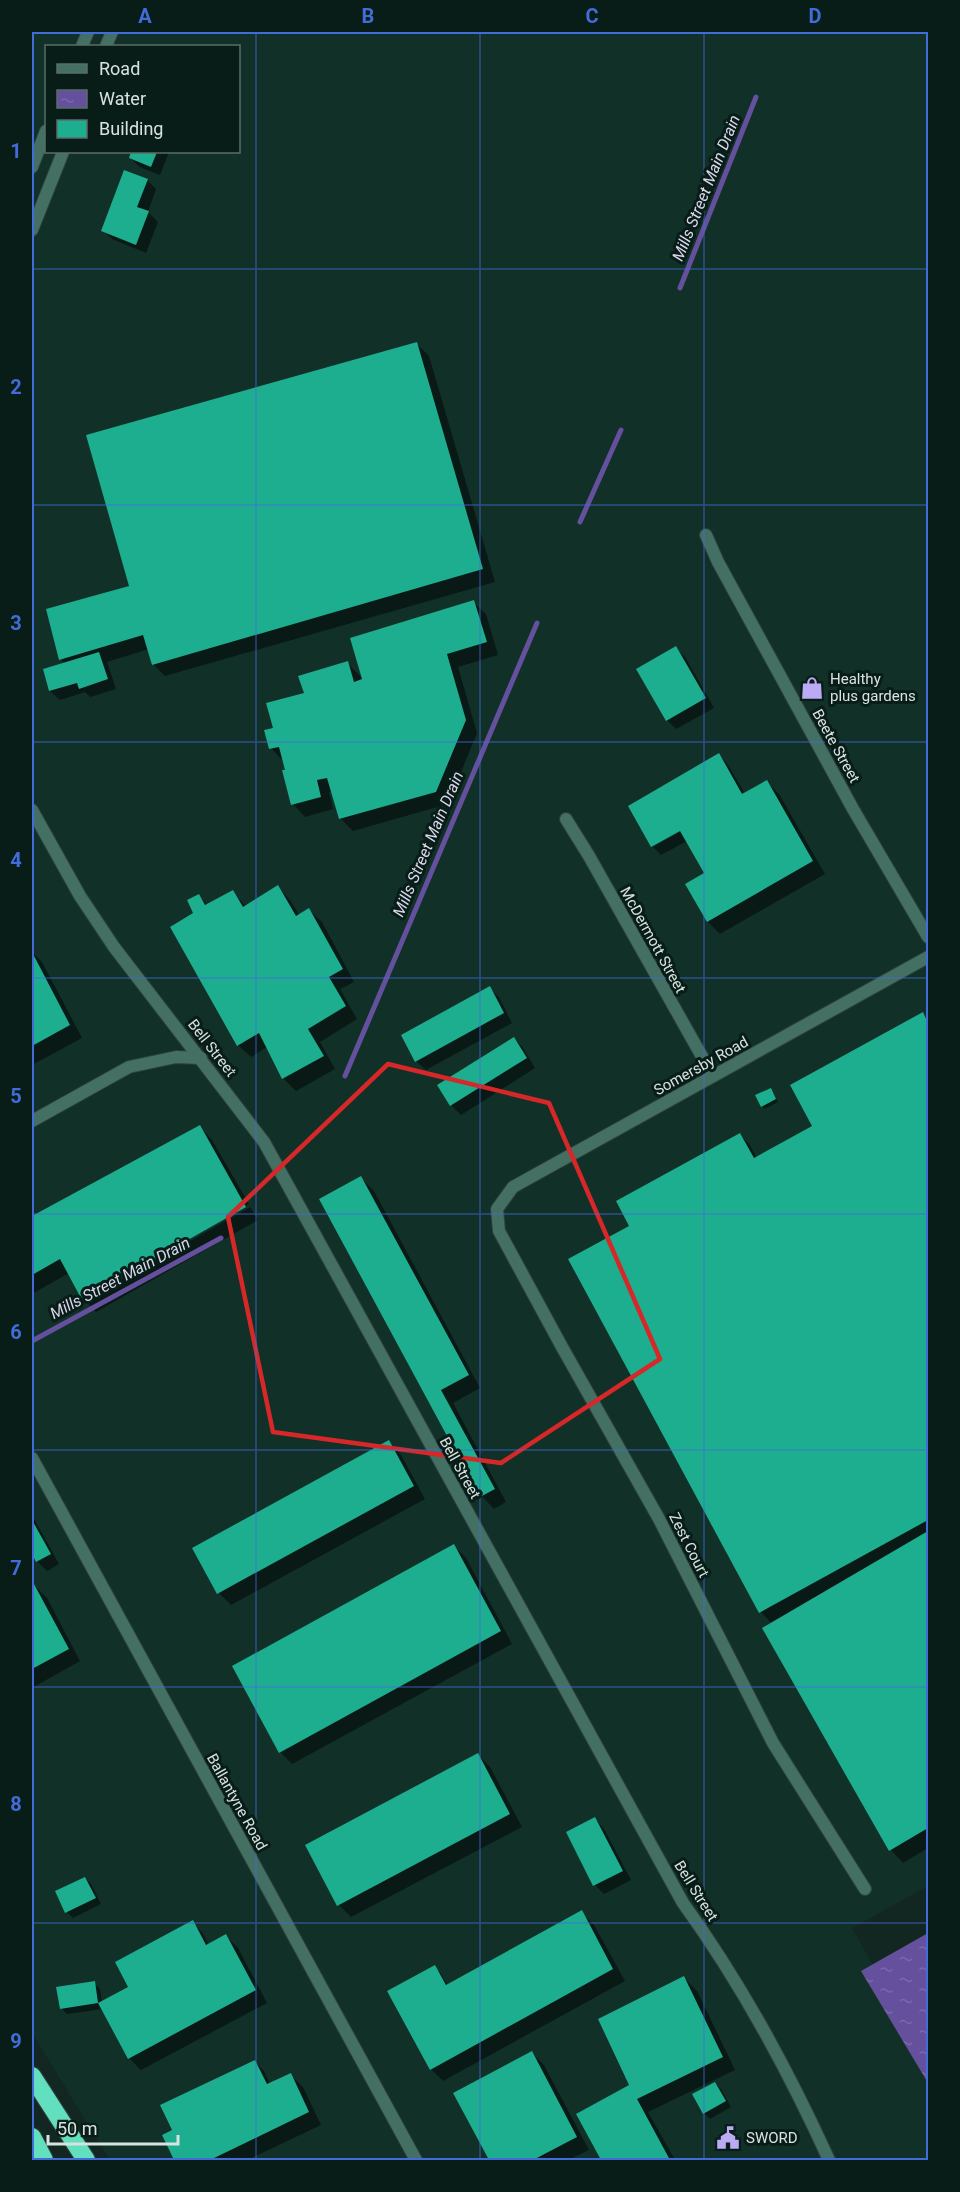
<svg xmlns="http://www.w3.org/2000/svg" width="960" height="2192" font-family="Roboto,sans-serif">
<style>
.built{fill:#113028;fill-rule:evenodd}
.water{fill:url(#water-ripples)}
.shadow{fill:#0007}
.lines{fill:none;stroke-linecap:round;stroke-linejoin:round}
.stream{stroke:#65509e;stroke-width:5}
.building{fill:#1dad8f}
.street-casing{stroke:#2e413c;stroke-width:14}
.highway-casing{stroke:#2e413c;stroke-width:20}
.street{stroke:#437063;stroke-width:12}
.highway{stroke:#61dfbe;stroke-width:18}
.marked{fill:none;stroke:#d62828;stroke-width:4.5;stroke-linejoin:round}
.grid{fill:none;stroke:#426cd9;stroke-width:1.5;stroke-opacity:0.55}
.labels{text-anchor:middle;dominant-baseline:central;stroke-width:6;stroke-linejoin:round;paint-order:stroke}
.poi-label{font-size:15px;fill:#d7e3df;stroke:#091d18;text-anchor:start}
.street-label{font-size:15px;fill:#d7e3df;stroke:#091d18}
.water-label{font-size:16px;font-style:italic;fill:#dbd7ed;stroke:#091d18}
.neatline{fill:none;stroke:#426cd9;stroke-width:2}
.grid-label{font-size:20px;text-anchor:middle;font-weight:bold;fill:#426cd9}
</style>
<defs>
<pattern id="water-ripples" width="26" height="14" patternUnits="userSpaceOnUse" patternTransform="scale(1.5)"><rect width="26" height="14" fill="#65509e"/><path d="M2 4q2-2 4 0t4 0M15 11q2-2 4 0t4 0" fill="none" stroke="#7a69ab"/></pattern>
</defs>
<rect width="100%" height="100%" fill="#122721"/>
<path class="built" d="M32,32H928V1886L852,1928L928,2063V2160H110L32,2033ZM46,46H238V152H46Z"/>
<path class="water" d="M928,1933V2083L861,1971Z"/>
<g class="shadow">
<path d="M133,152H169L160,175L140,167L130,158Z"/>
<path d="M147,180L156,189L148,212L158,222L146,253L112,239L102,230Z"/>
<path d="M417,344L429,356L495,582L165,676L153,664L149,649L107,662L116,689L90,697L85,692L60,700L50,691L65,664L61,659L131,587Z"/>
<path d="M473,602L486,614L498,655L458,667L477,733L448,804L353,831L340,818L333,791L329,792L333,809L305,817L293,804L287,771L283,761L271,748L275,729L306,694L347,663L363,679Z"/>
<path d="M675,648L685,657L714,708L676,729L667,720Z"/>
<path d="M719,755L728,765L744,792L653,844V847L630,807Z"/>
<path d="M767,782L779,794L825,874L720,934L708,922L687,885L706,874L687,841L661,855L653,847Z"/>
<path d="M278,887L290,900L300,916L309,910L322,922L354,982L340,989L357,1019L320,1042L335,1069L296,1091L283,1078L267,1047L251,1057L238,1045L195,913L199,896L208,905L232,892L246,906Z"/>
<path d="M32,952L42,962L82,1038L32,1065Z"/>
<path d="M489,988L499,997L512,1023L426,1070L416,1061Z"/>
<path d="M923,1014L928,1020V1848L903,1863L891,1850L772,1624L761,1612L631,1227L740,1135L749,1144L757,1158L814,1126Z"/>
<path d="M514,1038L523,1048L535,1068L461,1115L451,1105L439,1085Z"/>
<path d="M771,1090L778,1102L764,1109L762,1106Z"/>
<path d="M200,1127L212,1140L249,1204L86,1297V1300L250,1207L258,1220L96,1312L84,1299L69,1273L32,1294V1217Z"/>
<path d="M361,1178L374,1191L480,1388L453,1403L506,1502L494,1509L482,1496L321,1200Z"/>
<path d="M389,1442L401,1455L425,1499L231,1605L219,1593Z"/>
<path d="M32,1515L59,1564L47,1571L37,1561L32,1551Z"/>
<path d="M454,1546L466,1558L512,1644L292,1764L280,1752Z"/>
<path d="M34,1585L47,1598L80,1661L32,1688V1587Z"/>
<path d="M478,1755L490,1767L522,1827L351,1917L339,1905Z"/>
<path d="M595,1819L604,1829L631,1880L604,1894L595,1885Z"/>
<path d="M85,1878L91,1884L101,1904L73,1918L67,1912L57,1892Z"/>
<path d="M581,1912L594,1925L625,1981L443,2081L431,2069L434,1967L440,1972L448,1986Z"/>
<path d="M192,1922L202,1932L209,1945L226,1936L238,1948L267,2003L141,2070L129,2058L103,2009L67,2014L61,2008L94,1983L100,1989L102,2003L131,1987Z"/>
<path d="M684,1978L697,1991L735,2070L648,2112L675,2160H603L578,2115L631,2085Z"/>
<path d="M532,2053L544,2065L589,2150L568,2160H490L455,2094Z"/>
<path d="M254,2061L264,2071L270,2084L290,2075L303,2087L321,2125L247,2160H176L164,2136L175,2131Z"/>
<path d="M715,2083L721,2089L731,2107L710,2119L704,2113Z"/>
</g>
<g class="lines">
<g class="stream">
<path d="M680,288L756,97"/>
<path d="M580,522L621,430"/>
<path d="M345,1076L537,623"/>
<path d="M32,1341L221,1238"/>
</g>
</g>
<g class="building">
<path d="M131,152H157L151,167L129,158Z"/>
<path d="M124,170L148,179L137,207L149,211L136,245L101,231Z"/>
<path d="M417,342L483,569L152,665L143,635L59,660L46,609L129,586L86,435Z"/>
<path d="M474,600L487,642L447,654L466,720L436,792L339,819L327,778L317,780L321,797L291,805L282,770H285L279,747L269,749L264,730L273,728L266,703L304,693L298,676L348,661L354,682L362,679L350,638Z"/>
<path d="M676,646L706,698L666,721L636,669Z"/>
<path d="M99,652L108,679L79,689L77,683L49,691L43,669Z"/>
<path d="M719,753L742,794L767,780L813,861L707,922L685,884L704,873L680,831L651,847L628,806Z"/>
<path d="M278,885L296,916L309,908L343,969L329,977L346,1006L308,1029L324,1056L282,1079L259,1033L237,1046L170,927L193,913L187,900L199,894L205,905L233,890L243,907Z"/>
<path d="M32,952L70,1025L32,1046Z"/>
<path d="M490,986L504,1013L415,1062L401,1035Z"/>
<path d="M923,1012L928,1023V1520L759,1613L568,1259L629,1226L616,1201L740,1133L754,1158L812,1126L790,1085Z"/>
<path d="M514,1037L527,1058L450,1106L437,1085Z"/>
<path d="M771,1088L776,1099L761,1107L755,1095Z"/>
<path d="M200,1125L246,1207L82,1300L60,1259L32,1275V1216Z"/>
<path d="M361,1176L469,1375L441,1390L495,1489L480,1497L319,1199Z"/>
<path d="M389,1440L414,1486L217,1594L192,1548Z"/>
<path d="M32,1520L51,1554L36,1562L32,1554Z"/>
<path d="M928,1531V1828L889,1851L762,1628Z"/>
<path d="M454,1544L501,1631L279,1753L232,1666Z"/>
<path d="M34,1584L69,1649L32,1669V1585Z"/>
<path d="M478,1753L510,1814L337,1906L305,1845Z"/>
<path d="M595,1817L623,1871L593,1886L566,1832Z"/>
<path d="M85,1877L96,1898L65,1913L55,1891Z"/>
<path d="M582,1910L613,1969L430,2070L387,1991L435,1965L446,1985Z"/>
<path d="M193,1920L206,1945L226,1934L256,1990L128,2059L98,2003L128,1987L115,1962Z"/>
<path d="M684,1976L723,2057L637,2099L670,2160H601L576,2114L629,2085L598,2019Z"/>
<path d="M95,1981L98,2003L60,2009L56,1987Z"/>
<path d="M532,2051L577,2137L533,2160H489L453,2093Z"/>
<path d="M255,2060L267,2084L291,2073L309,2112L210,2160H174L162,2135L172,2130L160,2105Z"/>
<path d="M715,2082L726,2101L703,2114L692,2094Z"/>
</g>
<g class="lines">
<g class="street-casing">
<g id="street">
<path d="M82,46L88,32"/>
<path d="M106,46L112,32"/>
<path d="M32,167L46,131"/>
<path d="M32,230L63,152"/>
<path d="M706,535L718,562L853,809L928,937"/>
<path d="M32,810L80,896L114,947L264,1142L683,1903C741,1983 788,2070 829,2160"/>
<path d="M566,819L589,856L713,1076"/>
<path d="M32,1121L129,1067L176,1057L201,1058"/>
<path d="M32,1458L416,2160"/>
<path d="M865,1889L773,1743L659,1519L562,1347L499,1231L497,1209L513,1187L928,957"/>
</g>
</g>
<g class="highway-casing">
<g id="highway">
<path d="M32,2076L86,2160"/>
<path d="M32,2137L44,2160"/>
</g>
</g>
<use href="#street" class="street"/>
<use href="#highway" class="highway"/>
</g>
<path class="marked" d="M388,1064L549,1103L660,1359L501,1463L273,1432L228,1217Z"/>
<path class="grid" d="M256,32V2160M480,32V2160M704,32V2160M32,269H928M32,505H928M32,742H928M32,978H928M32,1214H928M32,1450H928M32,1687H928M32,1923H928"/>
<defs>
<g id="shop-bare" transform="scale(1.8)"><path d="M-5-2.5h2.3a2.7 3.5 0 0 1 5.4 0H5L5.5 6h-11ZM-1.5-2.5h3a1.5 2.3 0 0 0-3 0Z" fill="#bbaaf6" stroke="#091d18" stroke-width="2.5" paint-order="stroke"/></g>
<g id="civic-bare" transform="scale(1.8)"><path d="M-.6-6.5H3V-4.5H.6V-3L4-1V1h2V6H-6V1h2V-1L-.6-3ZM-1.2 2.5V6h2.4V2.5Z" fill="#bbaaf6" stroke="#091d18" stroke-width="2.5" paint-order="stroke"/></g>
</defs>
<g fill-rule="evenodd">
<use href="#shop-bare" x="812" y="688"/>
<use href="#civic-bare" x="728" y="2138"/>
</g>
<g class="labels">
<g class="poi-label">
<text x="830" y="679">Healthy<tspan x="830" dy="17">plus gardens</tspan></text>
<text x="746" y="2138">SWORD</text>
</g>
<g class="street-label">
<text transform="translate(836 746) rotate(61)">Beete Street</text>
<text transform="translate(653 940) rotate(61)">McDermott Street</text>
<text transform="translate(212 1048) rotate(52)">Bell Street</text>
<text transform="translate(701 1066) rotate(-29)">Somersby Road</text>
<text transform="translate(460 1468) rotate(61)">Bell Street</text>
<text transform="translate(689 1545) rotate(63)">Zest Court</text>
<text transform="translate(237 1802) rotate(61)">Ballantyne Road</text>
<text transform="translate(696 1891) rotate(58)">Bell Street</text>
</g>
<g class="water-label">
<text transform="translate(706 188) rotate(-68)">Mills Street Main Drain</text>
<text transform="translate(428 844) rotate(-67)">Mills Street Main Drain</text>
<text transform="translate(120 1278) rotate(-28)">Mills Street Main Drain</text>
</g>
</g>
<rect width="960" height="2192" fill="none" stroke="#091d18" stroke-width="66"/>
<rect x="45" y="45" width="195" height="108" fill="#091d18" stroke="#5b6c68" stroke-width="1.5"/>
<rect x="57" y="64" width="30" height="9" fill="#437063" stroke="#5b6c68" stroke-width="1.5"/>
<text x="99" y="75" font-size="18" fill="#d7e3df">Road</text>
<rect x="57" y="90" width="30" height="18" fill="url(#water-ripples)" stroke="#5b6c68" stroke-width="1.5"/>
<text x="99" y="105" font-size="18" fill="#d7e3df">Water</text>
<rect x="57" y="120" width="30" height="18" fill="#1dad8f" stroke="#5b6c68" stroke-width="1.5"/>
<text x="99" y="135" font-size="18" fill="#d7e3df">Building</text>
<path d="M48 2135v9h130v-9" fill="none" stroke="#d7e3df" stroke-width="3"/>
<text x="57" y="2135" font-size="18" fill="#d7e3df" stroke="#091d18" stroke-width="4.5" paint-order="stroke">50 m</text>
<rect x="33" y="33" width="894" height="2126" class="neatline"/>
<g class="grid-label">
<text x="145" y="23">A</text>
<text x="368" y="23">B</text>
<text x="592" y="23">C</text>
<text x="815" y="23">D</text>
<text x="16" y="158">1</text>
<text x="16" y="394">2</text>
<text x="16" y="630">3</text>
<text x="16" y="867">4</text>
<text x="16" y="1103">5</text>
<text x="16" y="1339">6</text>
<text x="16" y="1575">7</text>
<text x="16" y="1811">8</text>
<text x="16" y="2048">9</text>
</g>
</svg>
